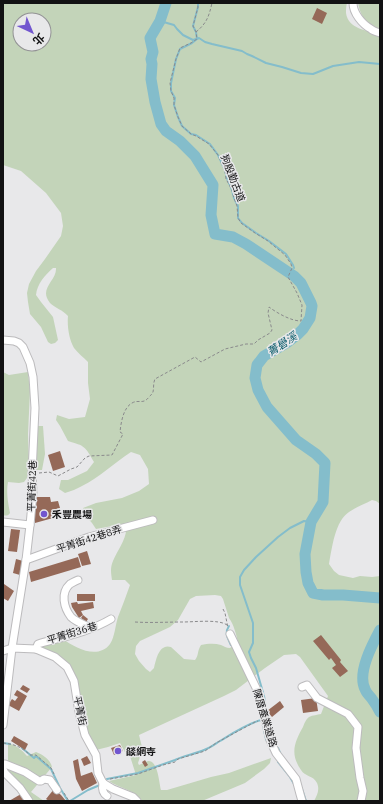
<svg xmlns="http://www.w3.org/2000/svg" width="383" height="804" font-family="'IBM Plex Serif','Noto Sans TC',serif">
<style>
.green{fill:#c3d4b9;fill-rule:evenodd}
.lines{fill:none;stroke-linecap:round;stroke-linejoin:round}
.stream{stroke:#84bdcb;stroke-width:2}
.river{stroke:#84bdcb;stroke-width:11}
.building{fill:#956958}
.minor-casing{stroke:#bcbbbd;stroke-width:9}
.path{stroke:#8a8a8c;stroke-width:1;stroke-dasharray:3 2;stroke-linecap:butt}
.minor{stroke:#fff;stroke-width:7}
.poi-dot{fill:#7256cf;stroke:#e8e8ea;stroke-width:1.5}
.labels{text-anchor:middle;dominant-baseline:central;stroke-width:3;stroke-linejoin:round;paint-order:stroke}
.street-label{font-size:10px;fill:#121213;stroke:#e8e8ea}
.poi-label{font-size:10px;font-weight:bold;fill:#121213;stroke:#e8e8ea;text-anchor:start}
.water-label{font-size:11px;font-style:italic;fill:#0a5c6b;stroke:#e8e8ea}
</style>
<rect width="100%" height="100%" fill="#e8e8ea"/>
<g class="green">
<path d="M3,3H347C346,7 346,9 346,13C348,29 367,30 380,35V504L376,501L372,500C365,504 356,507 349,512C335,521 332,548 329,564L334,571L339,575L353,578L360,576L372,577L380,576V657L379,662L380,664V801H314C317,795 320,790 317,783C313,775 305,777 301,770C290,754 294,743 303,727C304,724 306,719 309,717C313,715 317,715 321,714L328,696L300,657L296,654L284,655L265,668L236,690L224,696L139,735L142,747L145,753L140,757L138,763L139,765C142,764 145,762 148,761C158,760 159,783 161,790H167L211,777L229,773L271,758L270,763L264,769L245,783L202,801H142C135,790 119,788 109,781L136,775L129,753L126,754L120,743L108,747L96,750L86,727L80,700L70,666L61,657L40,646L63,639C75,648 98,660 110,644C115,636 115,626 118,617C122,607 126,596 130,585L125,580H112C111,573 110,568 113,561C116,553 127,538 126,529C126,527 124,525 123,524L96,529L92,523L84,514L83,508L96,503L122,498L139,491L149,484L148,469L140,455L131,452C114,463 100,477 82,486C77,489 71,491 65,493L59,489L61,480H68L87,471L94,462C85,446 85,446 68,441L60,426L56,420L57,415L69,419L85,417L90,399L88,383V362C84,358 78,353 74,348C69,339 67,326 68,316C63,310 55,308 50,303C38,288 57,281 56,268H53C45,275 37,284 36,295L41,302L53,317L58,340L55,343L51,344L48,342L41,327L30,314L28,302L27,293L29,284L36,271L45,259L61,236L63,226L61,213L46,193L21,171L3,165ZM20,20H44V44H20ZM215,595L221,596L223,599L229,618C234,625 236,634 238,642L230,648C226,648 224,646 221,645C214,643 207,644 201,645C197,651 199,655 195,660L184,659L171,647C159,643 156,660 154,668L150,672L146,669L139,661L135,654L136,646L140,641L170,627L178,620L190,599L196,596Z"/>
<path d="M358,3H380V29C366,23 361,18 358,3Z"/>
<path d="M3,372L9,375L28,372L30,391L28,434L29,465L27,478L24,482L19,483L8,482C6,492 8,503 10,513C8,516 6,516 3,515Z"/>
<path d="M37,426H43L45,454L42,470H36Z"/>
<path d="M11,744C17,746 23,751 27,756L36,752C43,755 50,759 52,767L31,792L44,801H32L8,772V745Z"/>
</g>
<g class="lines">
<g class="stream">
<path d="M198,3V7L193,26L196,32L197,39L192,43L180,49L176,59L171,83V91L175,98L174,105L178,117L182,126L191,134L196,135L210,144L218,155L225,170L227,178L232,190L234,198L238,206V218L242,223L256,233L269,241L286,254L293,265L294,268"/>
<path d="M160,21L174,25L177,29L183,35L193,40L196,39"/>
<path d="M197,39L199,38L205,42L212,44L242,51L247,54L252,56L266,63L282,67L301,73L313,74L333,66L359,62L380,64"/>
<path d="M296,273L301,283"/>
<path d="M229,626C224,633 228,638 231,645"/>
<path d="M259,709L266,739L267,741"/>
<path d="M266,709L264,696L256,668L251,658L249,652L253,643V623L240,585V577L244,570L256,557L278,537L290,528L304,521L311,522"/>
<path d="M3,743L10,744"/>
<path d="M22,748L34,758L36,756L51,769L60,788L68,801"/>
<path d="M278,748L281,755"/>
<path d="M278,762L290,777L294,784"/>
<path d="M107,779L138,773L175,760C183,756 195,754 204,750C210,748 215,744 220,741C233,733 247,724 261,720"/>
<path d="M302,789L306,801"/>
<path d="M70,801L88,790L100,785"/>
</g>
<g class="river">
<path d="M166,3L160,21L150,38L153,52L151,59L152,64L151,79L155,102L161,124L166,131L180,141L195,156L213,185L211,215L215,234L233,237L246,244L294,276L301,283L311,303L312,306L310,318L303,329L297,335L288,342L264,356L257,365L255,378L258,390L267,407L296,440L316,454L325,463L323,502L311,522L305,554L306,572L308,583L313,593L323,595H343L380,598"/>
<path d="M380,630C372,645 357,673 365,689C366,693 370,696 372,699C375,703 378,708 380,712"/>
</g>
</g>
<g class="building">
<path d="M317,8L327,13L322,24L312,19Z"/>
<path d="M60,451L65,467L53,471L48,455Z"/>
<path d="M35,497H50L51,502L58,501L60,508L53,510V518L35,523Z"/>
<path d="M11,529L20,530L17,552L8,551Z"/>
<path d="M87,551L91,564L82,566L78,554Z"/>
<path d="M78,557L81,567L31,582L29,572Z"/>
<path d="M16,559L23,561L20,575L13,573Z"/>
<path d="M4,584L14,591L8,601L3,598V586Z"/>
<rect x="77" y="594" width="18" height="7"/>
<path d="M77,602L78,604L93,602L94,608L81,611L83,615L79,618L72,607L71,603Z"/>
<path d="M83,615L88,619L86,622L81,618Z"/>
<path d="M321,635L341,660L340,662L348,671L340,677L332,668L336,665L331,658L329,660L313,641Z"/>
<path d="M23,685L30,689L27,693L20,689Z"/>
<path d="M17,690L27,696L19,711L8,705L12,699L15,701L18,697L14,695Z"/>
<path d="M316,698L318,711L303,713L301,700Z"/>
<path d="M280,701L284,707L272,717L267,711Z"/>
<path d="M14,736L28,744L25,750L11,741Z"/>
<path d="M120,745L123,751L114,755L111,748Z"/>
<path d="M87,756L91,763L84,766L81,759Z"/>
<path d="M78,759L81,776L92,772L97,783L82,791L76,779L73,761Z"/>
<path d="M145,760L148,765L145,767L142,762Z"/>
<path d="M54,789L61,795L66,801H49L46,799Z"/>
<path d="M21,794L25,801H9Z"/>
</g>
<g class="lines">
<g class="minor-casing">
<g id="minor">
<path d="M353,3C353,13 362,24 371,29C373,31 377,32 380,33"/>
<path d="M3,340L14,341L19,343L23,347L30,363L33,377L35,408L32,473L33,493L30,525L26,560L12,648L3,725"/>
<path d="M3,522L30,525"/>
<path d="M26,560L89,537L153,520"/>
<path d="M78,580C75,581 72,583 70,584C60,593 64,608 71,617C76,622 85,625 91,628"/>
<path d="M230,634L259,694L270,740L276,753L296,779L300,794L302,801"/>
<path d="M36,649L38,644C63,637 89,632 111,619"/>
<path d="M3,651L12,648L36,649L55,657L67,667L74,681L79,712L85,735L96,755L98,773L103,783L113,789L133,797L137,801"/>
<path d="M302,687L307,685L317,698L348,714L358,727L356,748L360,778L363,791L361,801"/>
<path d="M3,764H5L25,772L39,781H41L44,779L50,780L57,790"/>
<path d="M3,769L5,773L20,788L29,801"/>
<path d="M103,783C102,788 102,793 107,796"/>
</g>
</g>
<g class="path">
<path d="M196,32C207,23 209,16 212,3"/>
<path d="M39,473L49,472L58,476L71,469L77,467L85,458L89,456L112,455L123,434L120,432C121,423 123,408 132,403C139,399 143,405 149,397C151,395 152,394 153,392C154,388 153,383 155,379L195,357L201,362L225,349L246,344H254L258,340L270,333L272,330L268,313L269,307C277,313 291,321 301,321L302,305L297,293L288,277L292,268L291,264L285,255L268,241L255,233L241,223L238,218L237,206L234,198L232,190L226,179L225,171L218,155L209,144L196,136L191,134L182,126L178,117L174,105V98L171,91L170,83L176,59L180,48L191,43L197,39L196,32L193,26L198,7L197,3"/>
<path d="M223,609L225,613L228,628"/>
<path d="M135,622C151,623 167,622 183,622C194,622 219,619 227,625"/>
<path d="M3,743C14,744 22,747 30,755H36L51,768L54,774"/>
<path d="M110,779L138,774L163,765L175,762L178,759L205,751L216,743L255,722L258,721"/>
<path d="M64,793L69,801"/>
</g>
<use href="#minor" class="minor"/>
</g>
<g class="poi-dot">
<circle cx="44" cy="514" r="4"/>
<circle cx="118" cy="751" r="4"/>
</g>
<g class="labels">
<g class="street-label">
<text transform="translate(233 178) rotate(69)">狗殷勤古道</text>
<text transform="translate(32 486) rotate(-88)">平菁街42巷</text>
<text transform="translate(89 539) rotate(-18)">平菁街42巷8弄</text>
<text transform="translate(72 633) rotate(-17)">平菁街36巷</text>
<text transform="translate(80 711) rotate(78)">平菁街</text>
<text transform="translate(265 718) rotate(73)">陳厝產業道路</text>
</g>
<g class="poi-label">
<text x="52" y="514">禾豐農場</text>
<text x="126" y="751">燄網寺</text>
</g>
<g class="water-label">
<text transform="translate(282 344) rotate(-34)">菁礐溪</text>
</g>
</g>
<rect width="383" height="804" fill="none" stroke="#121213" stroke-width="8"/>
<g transform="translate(32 32) rotate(136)"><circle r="19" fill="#e8e8ea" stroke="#929294"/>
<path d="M0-3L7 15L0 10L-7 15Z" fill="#7256cf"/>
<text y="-6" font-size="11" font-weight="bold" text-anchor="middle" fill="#121213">北</text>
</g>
</svg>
